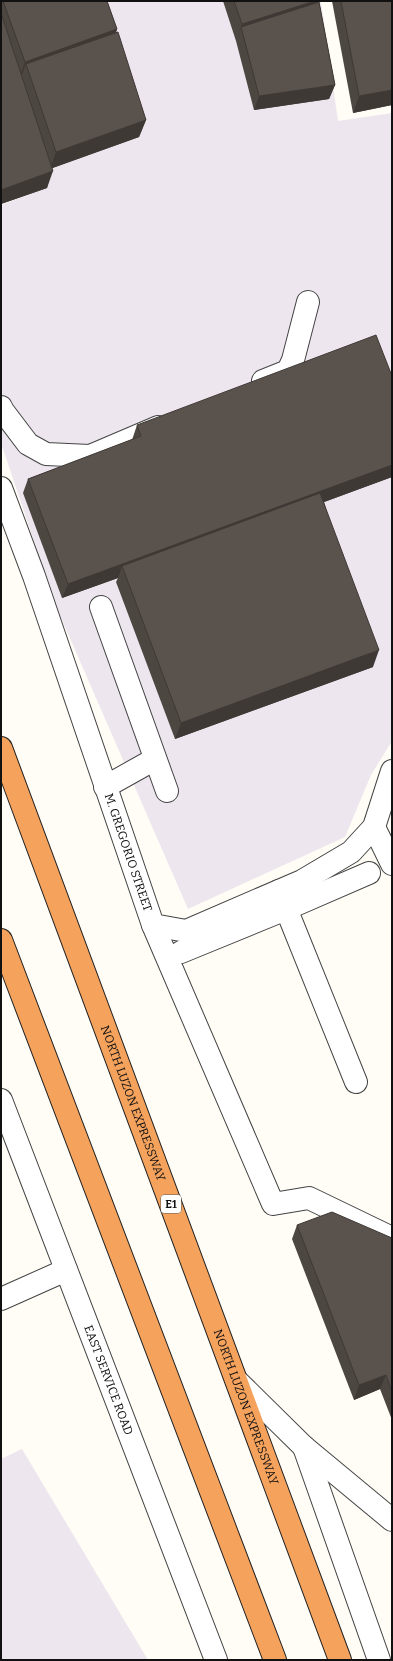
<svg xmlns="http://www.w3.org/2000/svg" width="393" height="1661" font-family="Bitter,serif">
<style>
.industrial{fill:#eee6ef}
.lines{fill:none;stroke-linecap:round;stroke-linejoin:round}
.minor-casing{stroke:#444;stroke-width:24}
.highway-casing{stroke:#222;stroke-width:24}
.minor{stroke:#fff;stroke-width:22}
.highway{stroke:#f5a25d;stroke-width:22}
.wall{fill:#4d4742}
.shaded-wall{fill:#3f3936}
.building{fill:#5a524d;stroke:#3f3936}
.labels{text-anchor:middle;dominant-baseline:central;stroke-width:4;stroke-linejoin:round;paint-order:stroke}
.shield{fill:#fff;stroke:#585858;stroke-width:1}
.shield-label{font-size:11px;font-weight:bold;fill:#111}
.street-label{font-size:12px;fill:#111;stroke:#fff}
</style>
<rect width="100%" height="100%" fill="#fffdf5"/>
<g class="industrial">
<path d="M1,1H321L338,121L392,113V741L371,775L345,837L188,909L55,604L1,443V205L46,188Z"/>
<path d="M22,1449L148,1660H1V1459Z"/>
</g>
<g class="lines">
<g class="minor-casing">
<g id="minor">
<path d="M263,381L288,371L293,360L308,302"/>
<path d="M1,407L3,411L28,444L46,454L90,456L158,427"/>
<path id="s1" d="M1,488L34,576L153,925L186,931L302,881L351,852L374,827L392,771"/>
<path d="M101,607L167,791"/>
<path d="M105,787L155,759"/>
<path d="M374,827L392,864"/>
<path d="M279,891L356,1082"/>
<path d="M153,925L273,1204L309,1198L392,1238"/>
<path d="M181,952L286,909L369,873"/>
<path id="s2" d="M1,1100L216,1660"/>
<path d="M1,1299L66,1270"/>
<path d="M237,1381L304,1447L392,1520"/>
<path d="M304,1447L379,1660"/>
</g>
</g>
<g class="highway-casing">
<g id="highway">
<path id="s3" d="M1,748L340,1660"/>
<path d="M1,940L275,1660"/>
</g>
</g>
<use href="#minor" class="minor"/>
<use href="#highway" class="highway"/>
</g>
<g class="wall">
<path d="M1,1H107L117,29L116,33L146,120L139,137L52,168L47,188L1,204Z"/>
<path d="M223,1H319L335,85L329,99L254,110L236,41Z"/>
<path d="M332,1H392V105L353,113Z"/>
<path d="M392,376V477L324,502L373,667L175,739L116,582L118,578L62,598L23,493L28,479L132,440L137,425Z"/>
<path d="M297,1225L392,1238V1420L380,1389L354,1400L292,1239Z"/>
</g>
<g class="shaded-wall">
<path d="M315,1H319L314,16L241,27L236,41L242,24Z"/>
<path d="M117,29L111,46L26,64L21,77L19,78L25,62Z"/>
<path d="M335,85L329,99L254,110L259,96Z"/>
<path d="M392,90V105L353,113L359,96Z"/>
<path d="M146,120L139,137L50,169L56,152Z"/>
<path d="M53,171L47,188L1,204V190Z"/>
<path d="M392,465V477L126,575L122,566L118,578L62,598L68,584Z"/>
<path d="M379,650L373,667L175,739L181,723Z"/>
<path d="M386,1375L380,1389L354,1400L359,1385Z"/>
</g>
<g class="building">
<path d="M3,1H107L117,29L25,62Z"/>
<path d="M234,1H315L242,24Z"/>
<path d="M341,1H392V90L359,96Z"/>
<path d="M319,2L335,85L259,96L241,27Z"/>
<path d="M1,13L53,171L1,190Z"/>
<path d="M118,32L146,120L56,152L26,64Z"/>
<path d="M376,335L392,376V465L68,584L28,479L141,436L137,425Z"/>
<path d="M320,493L379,650L181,723L122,566Z"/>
<path d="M332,1212L392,1238V1392L386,1375L359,1385L297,1225Z"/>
</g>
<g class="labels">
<rect class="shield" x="161" y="1195" width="20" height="18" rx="3"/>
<g class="shield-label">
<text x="171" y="1204">E1</text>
</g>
<g class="street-label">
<text stroke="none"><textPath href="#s1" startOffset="386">M. GREGORIO STREET</textPath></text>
<text stroke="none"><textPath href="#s3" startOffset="379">NORTH LUZON EXPRESSWAY</textPath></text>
<text stroke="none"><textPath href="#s2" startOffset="300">EAST SERVICE ROAD</textPath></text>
<text stroke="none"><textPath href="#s3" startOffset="703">NORTH LUZON EXPRESSWAY</textPath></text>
</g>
</g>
<rect width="393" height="1661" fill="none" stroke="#111111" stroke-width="4"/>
</svg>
